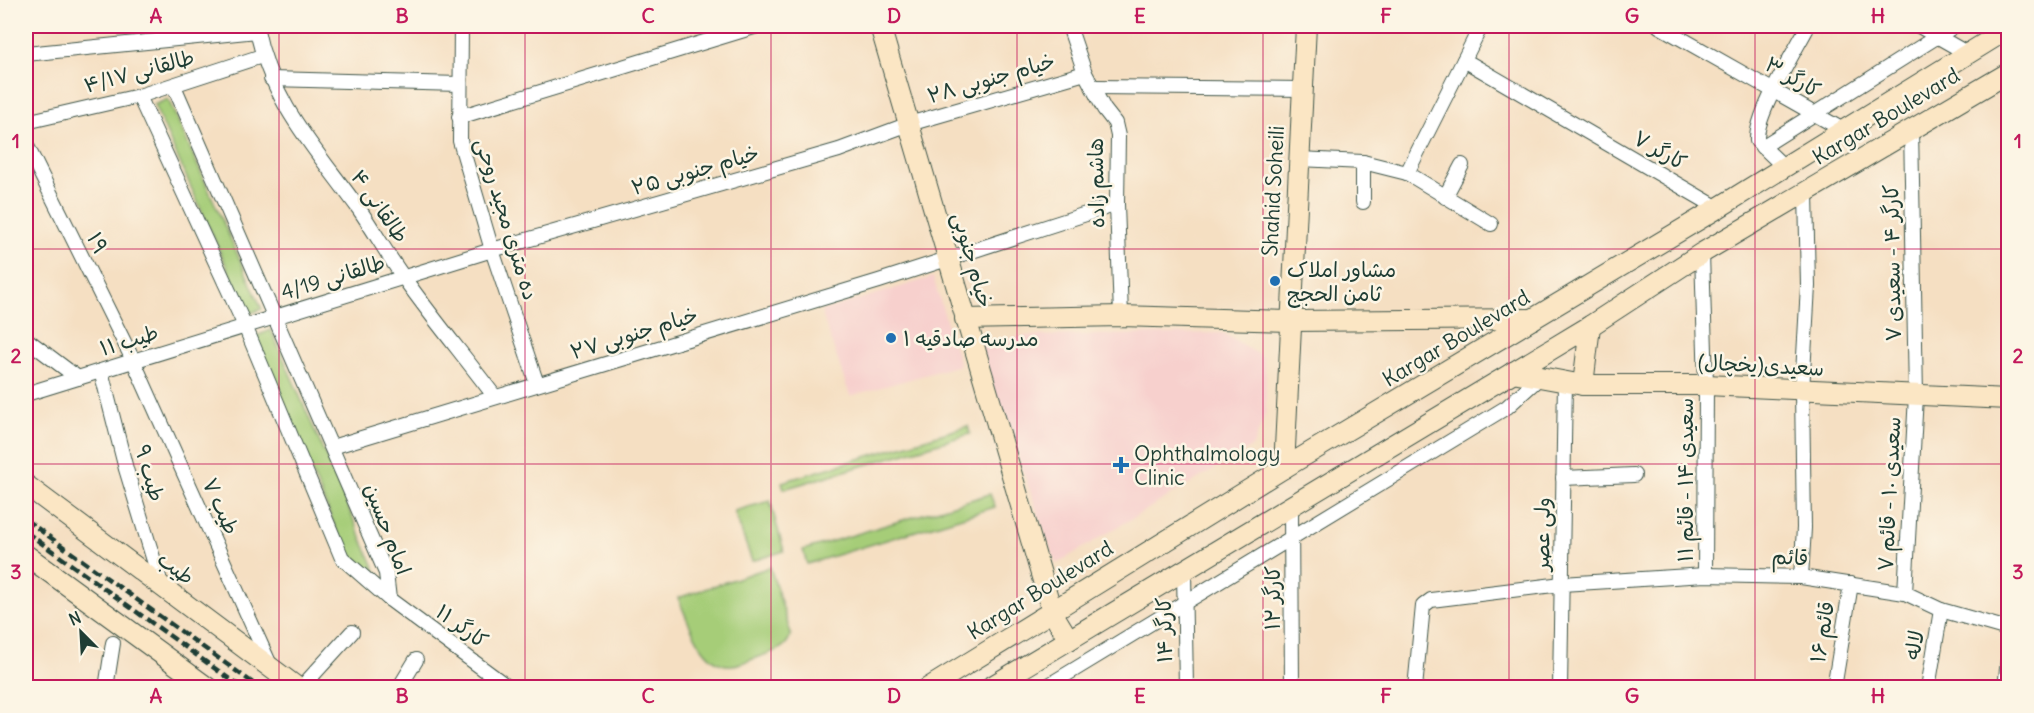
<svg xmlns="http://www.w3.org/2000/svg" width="2034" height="713" font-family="Delius,'Playpen Sans Arabic',sans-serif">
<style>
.built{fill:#f7d0cd}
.green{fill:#a6cd78;stroke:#628556;stroke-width:1.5}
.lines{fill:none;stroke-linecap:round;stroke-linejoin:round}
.street-casing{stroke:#3f5549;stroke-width:16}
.secondary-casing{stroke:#3f5549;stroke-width:22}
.street{stroke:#fff;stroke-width:14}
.secondary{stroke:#fbe6c4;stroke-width:20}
.rail{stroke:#1f3d34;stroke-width:4.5;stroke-dasharray:9 4.5;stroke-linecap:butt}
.grid{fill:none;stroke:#c2185b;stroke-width:1.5;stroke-opacity:0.55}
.poi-dot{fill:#1f6fb2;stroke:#fcf5e5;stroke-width:2}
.labels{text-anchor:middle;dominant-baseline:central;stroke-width:5;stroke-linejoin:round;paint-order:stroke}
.street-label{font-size:21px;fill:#1f3d34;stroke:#fcf5e5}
.poi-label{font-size:21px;fill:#1f3d34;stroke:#fcf5e5;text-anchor:start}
.neatline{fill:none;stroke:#c2185b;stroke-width:2}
.grid-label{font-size:20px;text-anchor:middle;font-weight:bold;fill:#c2185b}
</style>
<rect width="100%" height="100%" fill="#fcf5e5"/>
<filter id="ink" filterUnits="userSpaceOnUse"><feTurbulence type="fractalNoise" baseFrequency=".0167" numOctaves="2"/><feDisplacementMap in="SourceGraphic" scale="12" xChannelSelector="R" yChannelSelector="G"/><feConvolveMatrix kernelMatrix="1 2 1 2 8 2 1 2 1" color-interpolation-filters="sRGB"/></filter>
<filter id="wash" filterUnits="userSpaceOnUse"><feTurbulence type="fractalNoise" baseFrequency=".008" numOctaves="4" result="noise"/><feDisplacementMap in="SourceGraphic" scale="24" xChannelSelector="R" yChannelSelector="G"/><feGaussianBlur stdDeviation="1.35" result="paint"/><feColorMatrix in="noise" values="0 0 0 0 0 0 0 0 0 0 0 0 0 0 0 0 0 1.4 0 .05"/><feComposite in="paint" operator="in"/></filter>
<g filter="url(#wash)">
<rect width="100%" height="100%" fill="#f5dfc2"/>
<g class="built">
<path d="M933,277L960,365L850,396L821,311Z"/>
<path d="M1223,333L1263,357L1266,376V412L1253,446L1056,564L977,342L1025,336Z"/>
</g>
<g class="green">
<path d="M168,99L262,309L248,314L154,105Z"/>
<path d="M271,330L377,574L346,552L254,337Z"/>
<path d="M968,426L970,434L784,489L782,482Z"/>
<path d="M990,494L995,507L807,564L803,550Z"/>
<path d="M770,501L784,551L752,561L734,511Z"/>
<path d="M770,567L791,634C787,648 777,650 764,655C754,658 743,664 733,665C702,669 688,619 678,598Z"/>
</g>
</g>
<g filter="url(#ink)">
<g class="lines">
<g class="street-casing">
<g id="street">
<path d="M256,26C271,103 315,148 359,209C375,232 388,256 404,278C433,319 465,357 495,397"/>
<path d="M461,26L460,141L492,250L537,384"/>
<path d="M1069,26L1085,73L1104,109L1115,123L1118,136L1117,204L1121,316"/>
<path d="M1659,26L1843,130"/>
<path d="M1919,26L1970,55"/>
<path d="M26,54L257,31"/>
<path d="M1464,60L1718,208"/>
<path d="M271,79L460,84"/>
<path d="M174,86L386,573L389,599"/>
<path d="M1094,87L1303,89"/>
<path d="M139,96L245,326L342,558L389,599L509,688"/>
<path d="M459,117L757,26"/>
<path d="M26,122L139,96L262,56"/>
<path d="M26,144L133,360L271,667"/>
<path d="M1762,147L1954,26"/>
<path d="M1299,159L1363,162L1407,173L1491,224"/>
<path d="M1783,166L1757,141C1755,115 1795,51 1808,26"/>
<path d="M1407,173L1481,26"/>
<path d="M1445,197L1462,165"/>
<path d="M1363,202V162"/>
<path d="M1702,253L1706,385L1705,575"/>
<path d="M26,339L78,378"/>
<path d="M101,371L126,469L162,587"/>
<path d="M26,394L492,250L839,150L909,124L1085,73"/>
<path d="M332,447L879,281L1117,204"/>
<path d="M1563,478L1634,475"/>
<path d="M1291,508L1292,688"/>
<path d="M1184,571L1186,688"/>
<path d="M1801,577L1804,528L1802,391L1808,286L1806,192"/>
<path d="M1905,593L1916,396L1911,128"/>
<path d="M106,688L113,643"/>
<path d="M301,688L352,632"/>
<path d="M399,688L416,660"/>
<path d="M1044,688L1507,407L1540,377"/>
<path d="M1415,688L1423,606L1431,600L1562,584L1705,575L1801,577L1905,593L1941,610L2008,629"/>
<path d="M1560,688L1565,381"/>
<path d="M1834,688L1851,584"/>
<path d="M1928,688L1941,610"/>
<path d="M2005,688L2008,659"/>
</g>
</g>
<g class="secondary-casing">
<g id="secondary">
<path d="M880,26L1046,591L1052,612L1069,640"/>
<path d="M965,319L1121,316L1290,321L1533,319"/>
<path d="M1513,372L1583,385H1706L2008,399"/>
<path d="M1583,385L1590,326"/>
<path d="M1284,468L1306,26"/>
<path d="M26,485L298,688"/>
<path d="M26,555L208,688"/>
<path d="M928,688L1284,468L1718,208L2008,29"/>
<path d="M989,688L1590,326L1702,253L2008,73"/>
</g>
</g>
<use href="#street" class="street"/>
<use href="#secondary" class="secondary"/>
<g class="rail">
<path d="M26,520L260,688"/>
<path d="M26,532L242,688"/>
</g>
</g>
</g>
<path class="grid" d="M279,26V688M525,26V688M771,26V688M1017,26V688M1263,26V688M1509,26V688M1755,26V688M26,249H2008M26,464H2008"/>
<g class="poi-dot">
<circle cx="1275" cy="281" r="6"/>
<circle cx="891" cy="338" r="6"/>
<path d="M1118 456h6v6h6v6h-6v6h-6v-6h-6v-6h6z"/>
</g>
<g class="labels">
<g class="street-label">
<text transform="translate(139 71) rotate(-15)">طالقانی ۴/۱۷</text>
<text transform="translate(1793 77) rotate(30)">کارگر ۳</text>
<text transform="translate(991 78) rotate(-16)">خیام جنوبی ۲۸</text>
<text transform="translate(1886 116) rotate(-31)">Kargar Boulevard</text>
<text transform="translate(1660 150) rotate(30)">کارگر ۷</text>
<text transform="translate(695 170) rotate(-16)">خیام جنوبی ۲۵</text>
<text transform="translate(1096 183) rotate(-91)">هاشم زاده</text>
<text transform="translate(1273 191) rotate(-87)">Shahid Soheili</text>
<text transform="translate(380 206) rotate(55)">طالقانی ۴</text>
<text transform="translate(507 219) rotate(73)">ده متری مجید روحی</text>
<text transform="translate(98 243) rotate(63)">۱۹</text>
<text transform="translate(973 260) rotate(74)">خیام جنوبی</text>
<text transform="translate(1892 263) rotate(-91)">کارگر ۴ - سعیدی ۷</text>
<text transform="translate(333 277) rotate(-17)">طالقانی 4/19</text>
<text transform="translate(634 333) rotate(-17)">خیام جنوبی ۲۷</text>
<text transform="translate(1456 338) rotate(-31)">Kargar Boulevard</text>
<text transform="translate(129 340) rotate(-17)">طیب ۱۱</text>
<text transform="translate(1761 365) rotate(3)">سعیدی(یخچال)</text>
<text transform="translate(150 473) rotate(74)">طیب ۹</text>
<text transform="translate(1685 480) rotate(-90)">سعیدی ۱۴ - قائم ۱۱</text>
<text transform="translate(1889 494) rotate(-87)">سعیدی ۱۰ - قائم ۷</text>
<text transform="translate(221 506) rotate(66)">طیب ۷</text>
<text transform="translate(388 529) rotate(69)">امام حسین</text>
<text transform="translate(1542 534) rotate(-89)">ولی عصر</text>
<text transform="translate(1790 557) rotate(3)">قائم</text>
<text transform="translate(176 568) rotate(37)">طیب</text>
<text transform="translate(1040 590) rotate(-32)">Kargar Boulevard</text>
<text transform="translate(1272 598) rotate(-90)">کارگر ۱۲</text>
<text transform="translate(462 626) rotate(36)">کارگر ۱۱</text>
<text transform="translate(1164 630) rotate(-91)">کارگر ۱۴</text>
<text transform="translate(1822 632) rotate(-81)">قائم ۱۶</text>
<text transform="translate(1914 645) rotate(-80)">لاله</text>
</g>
<g class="poi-label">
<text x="1287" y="269">مشاور املاک<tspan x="1287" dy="24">ثامن الحجج</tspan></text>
<text x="903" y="338">مدرسه صادقیه ۱</text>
<text x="1134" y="453">Ophthalmology<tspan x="1134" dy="24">Clinic</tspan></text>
</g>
</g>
<rect width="2034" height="713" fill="none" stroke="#fcf5e5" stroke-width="66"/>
<g transform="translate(81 632) rotate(336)" stroke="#fcf5e5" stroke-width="4.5" paint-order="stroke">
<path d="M0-4.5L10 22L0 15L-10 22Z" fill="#1f3d34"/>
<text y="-9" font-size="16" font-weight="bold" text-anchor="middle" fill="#1f3d34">N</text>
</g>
<rect x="33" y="33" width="1968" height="647" class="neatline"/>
<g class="grid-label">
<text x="156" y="23">A</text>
<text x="402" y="23">B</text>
<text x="648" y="23">C</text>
<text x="894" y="23">D</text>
<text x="1140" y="23">E</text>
<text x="1386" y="23">F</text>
<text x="1632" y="23">G</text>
<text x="1878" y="23">H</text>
<text x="16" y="148">1</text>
<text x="2018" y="148">1</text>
<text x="16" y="363">2</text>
<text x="2018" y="363">2</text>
<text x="16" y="579">3</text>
<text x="2018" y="579">3</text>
<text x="156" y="703">A</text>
<text x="402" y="703">B</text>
<text x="648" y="703">C</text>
<text x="894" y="703">D</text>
<text x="1140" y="703">E</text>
<text x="1386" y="703">F</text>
<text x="1632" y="703">G</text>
<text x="1878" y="703">H</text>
</g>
</svg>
